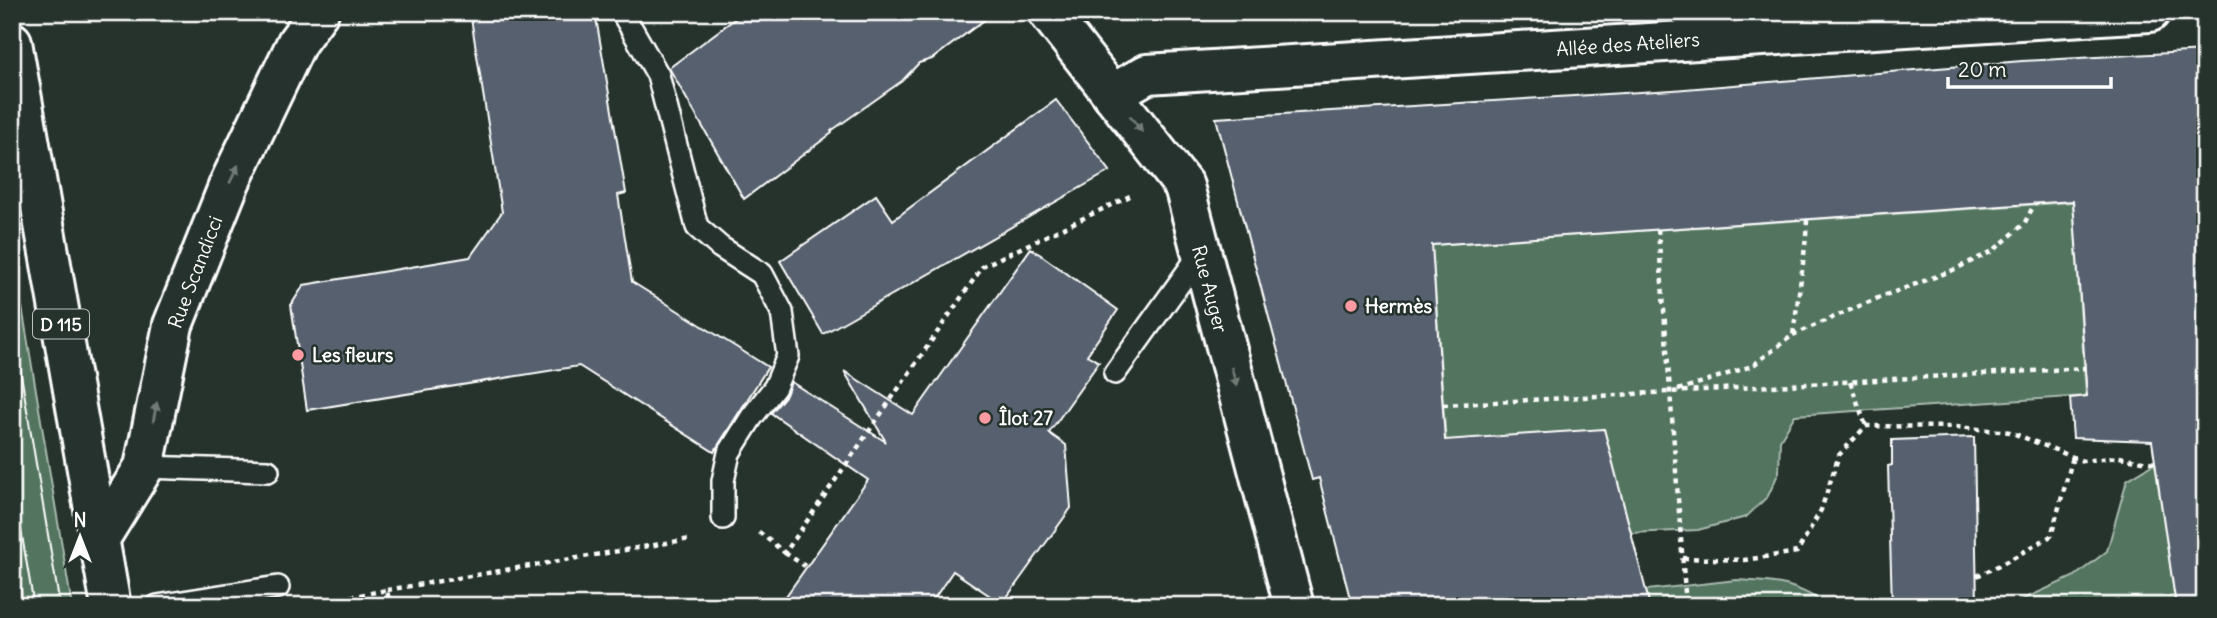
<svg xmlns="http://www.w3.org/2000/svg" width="2217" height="618" font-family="Delius,sans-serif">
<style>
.green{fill:#53745f;stroke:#a9baaf;stroke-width:2}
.building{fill:#56606e;stroke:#fff;stroke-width:2}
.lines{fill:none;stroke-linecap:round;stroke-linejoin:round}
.service-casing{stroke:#fff;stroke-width:26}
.minor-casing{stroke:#fff;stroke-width:44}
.primary-casing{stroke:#fff;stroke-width:44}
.path{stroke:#fff;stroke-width:4.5;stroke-dasharray:5 5;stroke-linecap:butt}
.service{stroke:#26332d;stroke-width:21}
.minor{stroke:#26332d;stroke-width:38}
.primary{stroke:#26332d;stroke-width:38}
.tram{stroke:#fff;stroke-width:2}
.oneway{fill:#727a76}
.poi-dot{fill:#ff9aa2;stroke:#26332d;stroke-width:2.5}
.labels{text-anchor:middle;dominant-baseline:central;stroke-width:5;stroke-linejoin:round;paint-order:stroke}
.shield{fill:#26332d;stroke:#bec2c0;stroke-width:2}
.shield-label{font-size:18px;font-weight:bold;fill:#fff}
.street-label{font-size:19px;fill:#fff;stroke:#26332d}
.poi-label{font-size:19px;font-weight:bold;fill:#fff;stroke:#26332d;text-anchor:start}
</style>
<rect width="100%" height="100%" fill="#26332d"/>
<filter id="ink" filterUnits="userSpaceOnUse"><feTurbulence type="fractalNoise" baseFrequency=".0143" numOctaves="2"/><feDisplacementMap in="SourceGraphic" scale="14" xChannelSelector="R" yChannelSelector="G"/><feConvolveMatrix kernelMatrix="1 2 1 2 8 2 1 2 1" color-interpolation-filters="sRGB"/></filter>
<g filter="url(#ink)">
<g class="green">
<path d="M2073,202L2086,396L1795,415L1780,440L1779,472L1768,496L1746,517L1698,530L1631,533L1604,429L1448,471L1432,245Z"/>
<path d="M12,247L72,606H24L12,539Z"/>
<path d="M2155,463L2176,606H2008L2075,576L2107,551L2127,480Z"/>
<path d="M1737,580C1776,582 1795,582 1828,606H1650L1646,590Z"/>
</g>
<g class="building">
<path d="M470,12H595L626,193L618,195L632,282L768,367L714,452L579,366L307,410L291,305L304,285L470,257L502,212Z"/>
<path d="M744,12H995L932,59L919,63L902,81L831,131L832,133L744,199L669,68Z"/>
<path d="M2205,51V606H2176L2152,441L2073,438L2070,398L2087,396L2073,201L1432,245L1445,440L1604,429L1650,606H1352L1319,478L1312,480L1216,118L1673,90L2022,61Z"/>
<path d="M1056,100L1110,171L823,334L780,261L876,195L893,220Z"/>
<path d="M1031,248L1118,310L1087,355L1099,362L1049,433L1066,445L1071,508L1002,604L953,571L929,606H779L868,480L771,413L786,395L791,382L886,442L844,371L913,415Z"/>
<path d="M1974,437L1977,606H1892L1888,466L1892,465V440Z"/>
</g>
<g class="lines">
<g class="service-casing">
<g id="service">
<path d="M622,12L658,75L697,227L720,247L762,274L782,312L788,356L775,387L751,418L729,453L723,481V518"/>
<path d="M1115,373L1201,253"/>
<path d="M144,467L268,471"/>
<path d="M157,606L278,587"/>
</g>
</g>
<g class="minor-casing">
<g id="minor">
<path d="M1048,12L1184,186L1294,606"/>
<path d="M1112,94L1147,74L2150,12"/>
<path d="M99,540L144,467L173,325L230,182L297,42L319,12"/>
</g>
</g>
<g class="primary-casing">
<path id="primary" d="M12,42L111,606"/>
</g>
<g class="path">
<path d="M1658,229L1686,606"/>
<path d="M1793,335L1878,298L1951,271L1993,251L2024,224L2035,203"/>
<path d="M1850,382L1866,426"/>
<path d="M1678,390L1752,366L1793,335C1798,296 1805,259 1807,220"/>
<path d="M1443,405L2085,368"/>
<path d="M759,532L785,553L983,266L1130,196"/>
<path d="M785,553L805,566"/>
<path d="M1683,558L1744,560L1797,552L1821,510L1839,455L1866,426L1956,427L2010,432L2083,461L2119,457L2155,463"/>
<path d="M1977,576L2004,563L2051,536L2073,457"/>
<path d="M387,590L690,539"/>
<path d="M311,604L387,590L390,606"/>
</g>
<use href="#service" class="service"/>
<use href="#minor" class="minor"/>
<use href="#primary" class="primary"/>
<g class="tram">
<path d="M12,321L60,606"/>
<path d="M12,477L34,606"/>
</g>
</g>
<defs><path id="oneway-solid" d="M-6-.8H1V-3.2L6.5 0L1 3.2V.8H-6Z" transform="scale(1.75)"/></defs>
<g class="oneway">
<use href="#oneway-solid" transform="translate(1136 124) rotate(52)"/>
<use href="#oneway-solid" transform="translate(234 174) rotate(-65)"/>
<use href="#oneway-solid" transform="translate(1234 377) rotate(75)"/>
<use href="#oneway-solid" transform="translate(155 412) rotate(-79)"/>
</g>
</g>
<g class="poi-dot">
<circle cx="1351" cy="306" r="7"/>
<circle cx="298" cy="355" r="7"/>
<circle cx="985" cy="418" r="7"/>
</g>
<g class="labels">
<rect class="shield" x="33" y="309.5" width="56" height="29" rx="5"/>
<g class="shield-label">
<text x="61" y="324">D 115</text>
</g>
<g class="street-label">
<text transform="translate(1628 44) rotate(-4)">Allée des Ateliers</text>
<text transform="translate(195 272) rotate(-69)">Rue Scandicci</text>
<text transform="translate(1210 289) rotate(75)">Rue Auger</text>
</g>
<g class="poi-label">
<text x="1365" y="306">Hermès</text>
<text x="312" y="355">Les fleurs</text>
<text x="999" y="418">Îlot 27</text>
</g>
</g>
<rect width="2217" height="618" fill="none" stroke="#26332d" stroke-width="42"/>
<rect x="21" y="21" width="2175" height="576" fill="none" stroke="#fff" stroke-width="2.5" filter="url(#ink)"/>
<g transform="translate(80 537)" stroke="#26332d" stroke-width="5" paint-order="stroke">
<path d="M0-5L12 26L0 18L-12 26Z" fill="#ffffff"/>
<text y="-10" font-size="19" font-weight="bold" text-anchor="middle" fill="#ffffff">N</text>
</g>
<path d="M1948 77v10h163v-10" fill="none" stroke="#ffffff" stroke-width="3.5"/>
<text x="1958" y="77" font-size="21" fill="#ffffff" stroke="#26332d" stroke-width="5" paint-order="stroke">20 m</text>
</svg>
